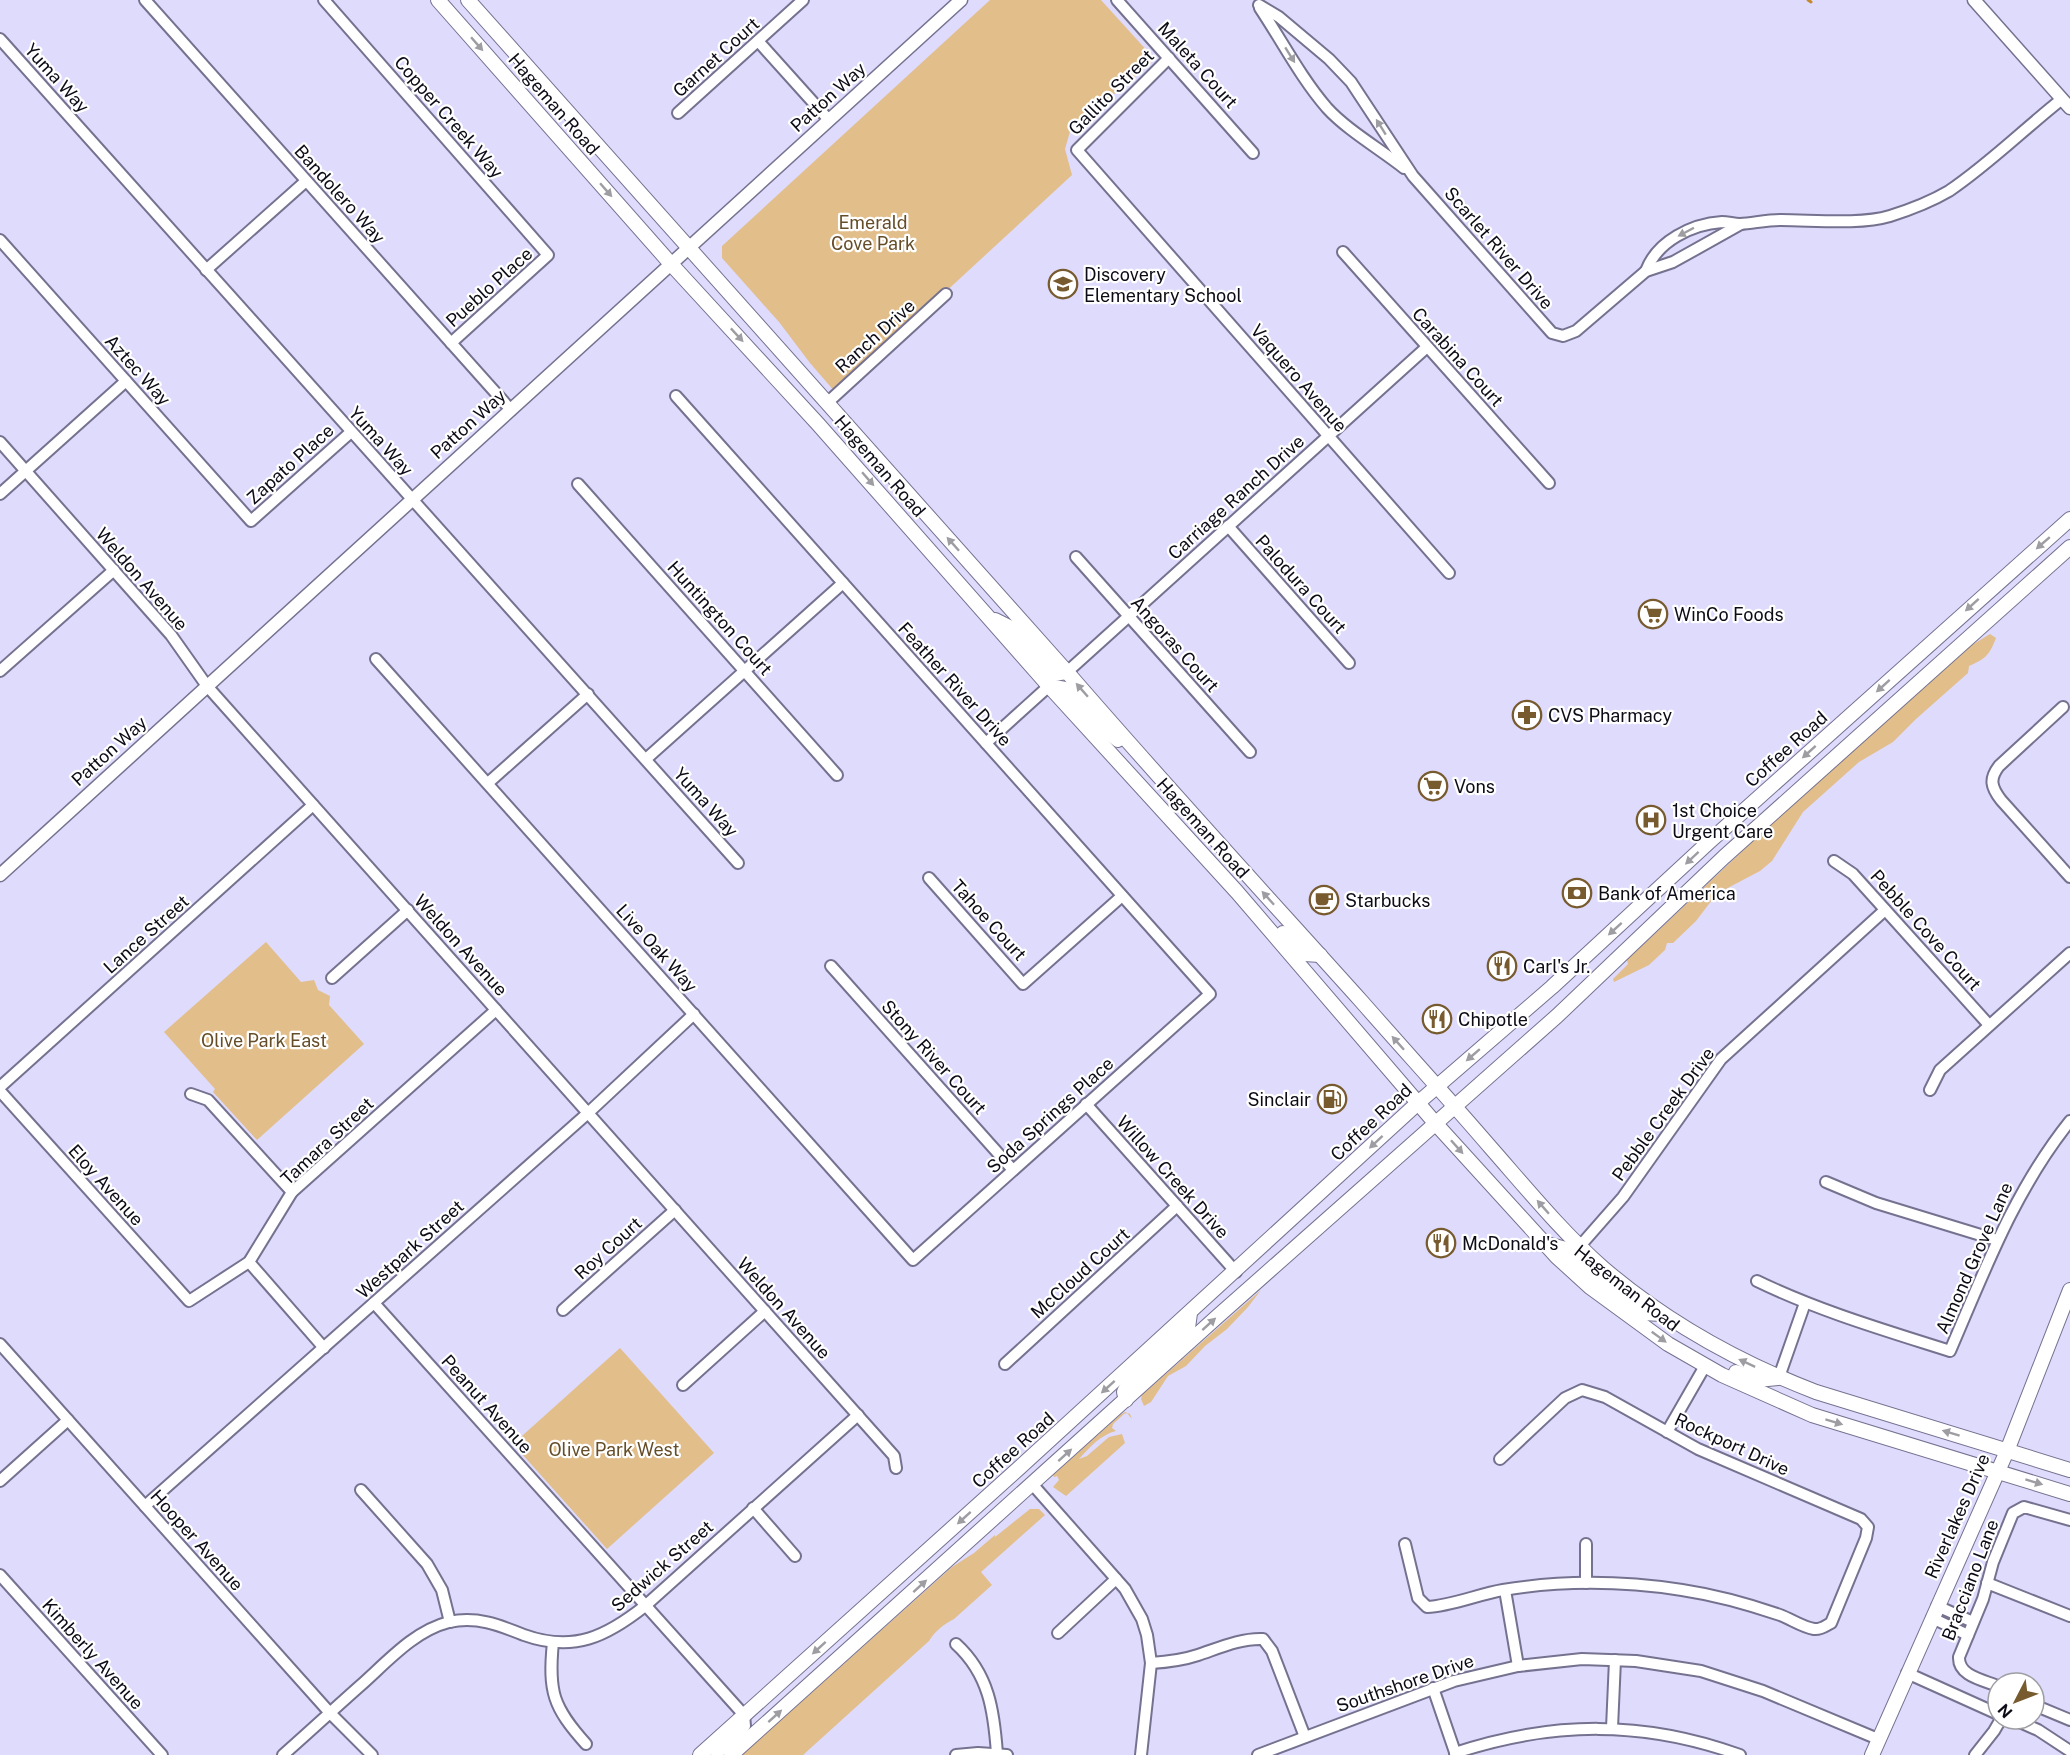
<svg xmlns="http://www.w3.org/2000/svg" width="2070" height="1755" font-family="'Public Sans',sans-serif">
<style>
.green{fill:#e2be8a}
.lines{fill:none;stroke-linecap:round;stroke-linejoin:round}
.stream{stroke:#c28a2b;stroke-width:3}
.minor-casing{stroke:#757290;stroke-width:14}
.tertiary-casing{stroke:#757290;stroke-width:15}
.secondary-casing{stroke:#757290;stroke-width:16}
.minor{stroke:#fff;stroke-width:10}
.tertiary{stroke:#fff;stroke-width:12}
.secondary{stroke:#fff;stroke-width:14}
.oneway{fill:#9e9da2}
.labels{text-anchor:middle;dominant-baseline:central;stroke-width:4.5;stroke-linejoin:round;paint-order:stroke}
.street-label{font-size:18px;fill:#0c0b16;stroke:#fff}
.park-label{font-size:18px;fill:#654d28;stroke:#fff}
.poi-label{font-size:18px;fill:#0c0b16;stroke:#fff;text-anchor:start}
</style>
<rect width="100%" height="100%" fill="#dedbfd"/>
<g class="green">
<path d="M990,0H1101L1150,54L1151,63L1094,111L1081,118L1071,128L1065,149L1072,175L836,393L810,363L779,322L722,258V246Z"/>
<path d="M1990,634L1996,638C1989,656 1985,659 1969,666L1968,673L1916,719L1893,742L1859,762L1803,812L1772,861L1760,871L1722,891L1712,900L1696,921L1673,943H1667L1665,950L1649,965L1614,982L1613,979L1628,964L1627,960L1770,825L1967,648Z"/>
<path d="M266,942L301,982L314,980L318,990L330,996L329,1005L364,1044L257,1140L213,1092L215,1089L164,1032Z"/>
<path d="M1261,1290L1248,1307L1227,1329L1205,1346L1186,1366L1168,1376L1151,1402L1144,1406L1141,1399L1142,1395Z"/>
<path d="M620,1348L714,1453L607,1549L513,1444Z"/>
<path d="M1125,1412L1130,1414L1132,1419L1127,1413L1124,1414L1113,1424L1112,1428L1116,1431C1100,1435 1090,1447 1079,1459L1087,1456L1109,1437L1122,1434L1125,1443L1066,1496L1053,1487L1059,1480L1057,1476L1054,1477L1053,1475L1120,1415Z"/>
<path d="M1030,1509H1039L1045,1515L981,1572L992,1585L954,1619C944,1624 935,1631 929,1641L803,1755H742L952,1567L974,1553L995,1535V1537Z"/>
</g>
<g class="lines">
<path class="stream" d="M1808,0L1811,2"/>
<g class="minor-casing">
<g id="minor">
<path d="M145,0L511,410"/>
<path d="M324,0L548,255L451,343"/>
<path d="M1117,0L1253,153"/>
<path d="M1259,5L1279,17L1329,59L1351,82L1413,176L1552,333L1563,336L1576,331L1646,271L1673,262L1741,224"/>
<path d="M1260,8C1282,41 1301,78 1327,108C1347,130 1380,149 1404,168"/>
<path d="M0,39L738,863"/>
<path d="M758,41L829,120"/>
<path d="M1169,58L1077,150L1449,573"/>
<path d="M678,113L803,0"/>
<path d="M0,240L251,521L351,432"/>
<path d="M1343,252L1549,483"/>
<path d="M206,270L306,181"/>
<path d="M1646,271C1657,241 1692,224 1722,222C1728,222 1734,224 1740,224C1754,223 1767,220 1781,220C1813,220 1860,225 1890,216C1909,210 1932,201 1949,191C1989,164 2024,129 2062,99"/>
<path d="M827,403L946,294"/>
<path d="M0,442L171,635L207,686L894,1456L896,1468"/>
<path d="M578,484L837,775"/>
<path d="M0,494L126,381"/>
<path d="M1228,526L1349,663"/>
<path d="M1076,557L1250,752"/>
<path d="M376,659L913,1260L1210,994L676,396"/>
<path d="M0,671L114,570"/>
<path d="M1067,672L1427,347"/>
<path d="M2063,707L1999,766C1989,779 1991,787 2001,800L2070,877"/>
<path d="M986,743L1049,686"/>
<path d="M646,759L843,583"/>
<path d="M488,783L588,694"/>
<path d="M1834,861L1853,874L1989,1025"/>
<path d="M929,878L1023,984L1122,896"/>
<path d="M831,966L1013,1170"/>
<path d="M332,978L408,910"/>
<path d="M0,1087L313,805"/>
<path d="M1930,1090L1940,1070L2070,953"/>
<path d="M0,1091L189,1301L249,1262L292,1192L496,1010"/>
<path d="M191,1094L208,1100L292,1192"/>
<path d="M1086,1104L1236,1272"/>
<path d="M1826,1182L1876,1203L1997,1240"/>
<path d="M1580,1246L1623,1197L1721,1059L1885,910"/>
<path d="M249,1262L324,1348"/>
<path d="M1757,1281C1819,1311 1884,1330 1950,1351C1985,1270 2014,1191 2070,1121"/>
<path d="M374,1303L744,1715L745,1726L740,1733L716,1755"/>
<path d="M563,1310L675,1210"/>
<path d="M0,1344L330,1713L372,1755"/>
<path d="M1005,1364L1177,1206"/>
<path d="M1779,1377L1805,1303"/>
<path d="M683,1385L765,1311"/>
<path d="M1667,1432L1705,1366"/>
<path d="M0,1481L68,1420"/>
<path d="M1033,1485L1125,1589L1142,1619L1147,1635L1151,1663L1141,1755"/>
<path d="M361,1490L427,1564L442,1590L450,1622"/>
<path d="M145,1506L588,1113L694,1014"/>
<path d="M753,1508L795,1556"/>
<path d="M1405,1544L1418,1598L1427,1607C1451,1606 1479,1594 1503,1590C1563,1580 1623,1581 1682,1590C1715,1595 1748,1604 1780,1615C1791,1619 1802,1627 1814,1629C1821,1630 1825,1626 1831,1623L1866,1538L1868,1527L1861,1519L1698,1449L1605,1397L1582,1390L1565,1398L1500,1459"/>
<path d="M1586,1544V1583"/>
<path d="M0,1575L162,1755"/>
<path d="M1987,1583L2070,1616"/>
<path d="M1505,1590L1518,1666"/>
<path d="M1937,1606L1973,1622"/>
<path d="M1932,1618L1968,1635"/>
<path d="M1058,1633L1116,1579"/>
<path d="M553,1642C548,1692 553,1707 586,1744"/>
<path d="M956,1644C989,1674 994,1711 997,1754"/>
<path d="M1151,1663C1167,1662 1183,1660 1198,1655C1219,1648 1241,1638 1263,1639L1272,1651L1305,1737"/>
<path d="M1907,1673L1998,1714"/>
<path d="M1998,1686C1983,1680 1958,1676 1959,1657L1983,1599L1993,1562L2013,1513L2024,1507L2070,1520"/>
<path d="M1433,1688L1456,1755"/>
<path d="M2034,1705L2070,1720"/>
<path d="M2013,1719L2038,1730L2070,1751"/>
<path d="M1612,1728L1615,1660"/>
<path d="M1455,1753C1552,1721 1644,1720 1740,1755"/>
<path d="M283,1755C309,1732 335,1708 361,1685C388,1661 414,1631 449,1622C477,1616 499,1625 524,1635C574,1653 607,1636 645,1606L858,1415"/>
<path d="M956,1755L978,1753L1007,1755"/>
<path d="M1258,1755L1454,1681L1518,1666L1582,1659L1636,1661L1701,1671L1763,1691L1878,1739"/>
<path d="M1975,1755L1994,1731L2001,1719"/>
</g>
</g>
<g class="tertiary-casing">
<g id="tertiary">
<path d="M1974,0L2070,108"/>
<path d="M0,875L961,0"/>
</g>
</g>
<g class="secondary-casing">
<g id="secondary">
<path d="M438,0L671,264L818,424L1049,686L1237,892L1436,1124L1557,1257L1590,1287L1668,1344L1722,1375L1812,1415L2070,1494"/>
<path d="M468,0L1067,672C1163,783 1263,892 1362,1002C1405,1051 1449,1099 1491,1148C1527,1189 1562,1232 1603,1268C1666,1322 1738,1362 1816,1392L2070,1470"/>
<path d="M995,620L1011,628L1053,674L1067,672"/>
<path d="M1049,686L1065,689L1103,728L1118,740"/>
<path d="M1283,933L1304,954L1320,955"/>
<path d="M1543,1243L1566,1249L1615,1293L1642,1313L1662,1314"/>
<path d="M1736,1372L1757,1380L1778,1378"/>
<path d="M1126,1400L1124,1392L1129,1383L1188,1328L1190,1313"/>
<path d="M700,1755L1018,1469L1419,1102L1552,987L1710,841L2070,519"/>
<path d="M731,1755L1218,1316L1557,1016L1724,857L2070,547"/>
<path d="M1872,1755L2007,1451L2070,1290"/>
</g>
</g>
<use href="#minor" class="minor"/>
<use href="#tertiary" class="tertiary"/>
<use href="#secondary" class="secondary"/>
</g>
<defs><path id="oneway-solid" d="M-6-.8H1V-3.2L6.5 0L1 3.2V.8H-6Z" transform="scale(1.5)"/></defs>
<g class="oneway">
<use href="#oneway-solid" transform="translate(477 44) rotate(49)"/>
<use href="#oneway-solid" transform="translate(1290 55) rotate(58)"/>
<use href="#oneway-solid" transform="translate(1381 127) rotate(-122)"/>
<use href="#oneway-solid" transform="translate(606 190) rotate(49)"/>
<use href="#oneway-solid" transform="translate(1686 232) rotate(152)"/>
<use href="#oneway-solid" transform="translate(737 335) rotate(47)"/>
<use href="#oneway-solid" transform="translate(868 479) rotate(49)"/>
<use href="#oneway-solid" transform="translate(2043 543) rotate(139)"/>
<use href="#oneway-solid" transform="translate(953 544) rotate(-132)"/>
<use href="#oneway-solid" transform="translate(1972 605) rotate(138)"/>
<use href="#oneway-solid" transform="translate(1883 686) rotate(138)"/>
<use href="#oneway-solid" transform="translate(1082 690) rotate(-131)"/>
<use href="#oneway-solid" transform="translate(1809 752) rotate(138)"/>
<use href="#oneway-solid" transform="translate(1692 858) rotate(137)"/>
<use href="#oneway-solid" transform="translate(1268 898) rotate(-132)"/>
<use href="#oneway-solid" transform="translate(1615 929) rotate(138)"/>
<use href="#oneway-solid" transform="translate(1398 1043) rotate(-132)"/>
<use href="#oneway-solid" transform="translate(1473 1055) rotate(139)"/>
<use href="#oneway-solid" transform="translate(1376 1142) rotate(137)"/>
<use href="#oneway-solid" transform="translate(1457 1147) rotate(48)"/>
<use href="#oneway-solid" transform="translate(1543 1207) rotate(-131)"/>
<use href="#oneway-solid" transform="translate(1209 1324) rotate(-42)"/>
<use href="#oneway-solid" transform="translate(1659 1337) rotate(36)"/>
<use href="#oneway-solid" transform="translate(1747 1363) rotate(-155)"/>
<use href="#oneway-solid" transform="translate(1108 1387) rotate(138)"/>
<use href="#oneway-solid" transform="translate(1834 1422) rotate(17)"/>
<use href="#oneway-solid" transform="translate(1951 1433) rotate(-163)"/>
<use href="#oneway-solid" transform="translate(1065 1455) rotate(-42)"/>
<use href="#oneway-solid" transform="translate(2034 1482) rotate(17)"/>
<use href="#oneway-solid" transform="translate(964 1518) rotate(138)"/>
<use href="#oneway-solid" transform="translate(920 1586) rotate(-42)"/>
<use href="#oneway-solid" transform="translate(819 1648) rotate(138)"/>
<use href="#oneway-solid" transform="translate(775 1716) rotate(-42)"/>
</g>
<defs>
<g id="school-ring" transform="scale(1.5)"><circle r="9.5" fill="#fff" stroke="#775a2d" stroke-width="1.5"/><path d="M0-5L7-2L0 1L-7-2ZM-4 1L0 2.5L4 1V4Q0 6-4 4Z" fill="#775a2d"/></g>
<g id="supermarket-ring" transform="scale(1.5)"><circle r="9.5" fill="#fff" stroke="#775a2d" stroke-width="1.5"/><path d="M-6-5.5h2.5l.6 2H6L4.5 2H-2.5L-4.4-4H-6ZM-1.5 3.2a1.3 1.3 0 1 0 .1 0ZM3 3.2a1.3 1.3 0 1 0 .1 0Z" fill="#775a2d"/></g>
<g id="pharmacy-ring" transform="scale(1.5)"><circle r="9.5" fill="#fff" stroke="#775a2d" stroke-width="1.5"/><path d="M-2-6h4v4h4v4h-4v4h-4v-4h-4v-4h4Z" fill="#775a2d"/></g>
<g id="hospital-ring" transform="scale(1.5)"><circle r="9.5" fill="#fff" stroke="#775a2d" stroke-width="1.5"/><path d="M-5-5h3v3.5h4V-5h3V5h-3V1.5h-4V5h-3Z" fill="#775a2d"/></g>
<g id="bank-ring" transform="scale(1.5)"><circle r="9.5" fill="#fff" stroke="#775a2d" stroke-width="1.5"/><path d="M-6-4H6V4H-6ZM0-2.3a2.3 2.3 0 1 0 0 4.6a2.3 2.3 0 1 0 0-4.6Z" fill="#775a2d"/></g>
<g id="cafe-ring" transform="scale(1.5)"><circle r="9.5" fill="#fff" stroke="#775a2d" stroke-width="1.5"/><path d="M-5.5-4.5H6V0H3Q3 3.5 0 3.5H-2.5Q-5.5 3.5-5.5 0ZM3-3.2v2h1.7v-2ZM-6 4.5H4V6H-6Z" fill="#775a2d"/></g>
<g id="restaurant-ring" transform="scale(1.5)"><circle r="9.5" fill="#fff" stroke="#775a2d" stroke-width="1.5"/><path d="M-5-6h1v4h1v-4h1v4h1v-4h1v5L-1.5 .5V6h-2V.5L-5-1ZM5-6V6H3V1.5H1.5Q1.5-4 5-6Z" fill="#775a2d"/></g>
<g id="fuel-ring" transform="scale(1.5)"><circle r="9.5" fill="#fff" stroke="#775a2d" stroke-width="1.5"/><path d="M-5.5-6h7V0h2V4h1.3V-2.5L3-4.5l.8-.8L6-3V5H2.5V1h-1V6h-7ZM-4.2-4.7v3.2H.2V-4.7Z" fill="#775a2d"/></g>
</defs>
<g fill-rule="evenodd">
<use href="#school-ring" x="1063" y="284"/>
<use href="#supermarket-ring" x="1653" y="614"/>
<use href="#pharmacy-ring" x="1527" y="715"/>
<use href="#supermarket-ring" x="1433" y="786"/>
<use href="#hospital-ring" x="1651" y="820"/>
<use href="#bank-ring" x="1577" y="893"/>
<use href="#cafe-ring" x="1324" y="900"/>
<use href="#restaurant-ring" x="1502" y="966"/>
<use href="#restaurant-ring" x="1437" y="1019"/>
<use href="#fuel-ring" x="1332" y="1099"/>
<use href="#restaurant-ring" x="1441" y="1243"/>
</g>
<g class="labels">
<g class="street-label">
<text transform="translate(716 57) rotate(-42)">Garnet Court</text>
<text transform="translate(1198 65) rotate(48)">Maleta Court</text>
<text transform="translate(57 78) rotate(48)">Yuma Way</text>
<text transform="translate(1111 92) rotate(-45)">Gallito Street</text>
<text transform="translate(828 97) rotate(-42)">Patton Way</text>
<text transform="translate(554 104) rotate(49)">Hageman Road</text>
<text transform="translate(449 117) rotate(49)">Copper Creek Way</text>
<text transform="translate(340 194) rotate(48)">Bandolero Way</text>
<text transform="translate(1499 248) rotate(49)">Scarlet River Drive</text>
<text transform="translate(489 287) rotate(-42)">Pueblo Place</text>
<text transform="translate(875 336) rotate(-42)">Ranch Drive</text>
<text transform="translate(1458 357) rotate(48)">Carabina Court</text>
<text transform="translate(138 370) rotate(48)">Aztec Way</text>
<text transform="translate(1299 378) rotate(49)">Vaquero Avenue</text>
<text transform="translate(468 424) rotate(-42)">Patton Way</text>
<text transform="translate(381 441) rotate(48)">Yuma Way</text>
<text transform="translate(290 464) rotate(-42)">Zapato Place</text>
<text transform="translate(880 466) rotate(49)">Hageman Road</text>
<text transform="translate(1236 497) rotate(-42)">Carriage Ranch Drive</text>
<text transform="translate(142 579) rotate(49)">Weldon Avenue</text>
<text transform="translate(1301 584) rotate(48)">Palodura Court</text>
<text transform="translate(720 618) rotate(48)">Huntington Court</text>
<text transform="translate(1175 644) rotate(48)">Angoras Court</text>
<text transform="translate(955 684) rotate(48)">Feather River Drive</text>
<text transform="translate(1786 749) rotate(-42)">Coffee Road</text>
<text transform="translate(109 751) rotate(-42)">Patton Way</text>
<text transform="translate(706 802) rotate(48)">Yuma Way</text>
<text transform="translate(1203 828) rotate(48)">Hageman Road</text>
<text transform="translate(989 920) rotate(48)">Tahoe Court</text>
<text transform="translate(1926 930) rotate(48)">Pebble Cove Court</text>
<text transform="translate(146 934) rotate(-42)">Lance Street</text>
<text transform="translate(461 945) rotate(48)">Weldon Avenue</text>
<text transform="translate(657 948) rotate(48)">Live Oak Way</text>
<text transform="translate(934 1057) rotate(48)">Stony River Court</text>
<text transform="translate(1663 1114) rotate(-54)">Pebble Creek Drive</text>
<text transform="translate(1050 1115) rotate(-42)">Soda Springs Place</text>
<text transform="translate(1371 1122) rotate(-43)">Coffee Road</text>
<text transform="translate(327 1141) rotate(-43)">Tamara Street</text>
<text transform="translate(1173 1177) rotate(48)">Willow Creek Drive</text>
<text transform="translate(106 1185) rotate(48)">Eloy Avenue</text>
<text transform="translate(608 1248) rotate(-42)">Roy Court</text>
<text transform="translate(410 1249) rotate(-42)">Westpark Street</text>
<text transform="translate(1974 1258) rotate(-66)">Almond Grove Lane</text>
<text transform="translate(1080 1273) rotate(-42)">McCloud Court</text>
<text transform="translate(1627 1288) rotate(38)">Hageman Road</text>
<text transform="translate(784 1308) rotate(48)">Weldon Avenue</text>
<text transform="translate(487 1404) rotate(48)">Peanut Avenue</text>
<text transform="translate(1732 1444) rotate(25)">Rockport Drive</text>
<text transform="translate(1013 1450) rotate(-42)">Coffee Road</text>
<text transform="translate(1957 1516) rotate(-66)">Riverlakes Drive</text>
<text transform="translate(197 1540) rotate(48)">Hooper Avenue</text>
<text transform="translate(662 1566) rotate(-41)">Sedwick Street</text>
<text transform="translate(1970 1580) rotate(-69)">Bracciano Lane</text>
<text transform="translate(93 1654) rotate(48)">Kimberly Avenue</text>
<text transform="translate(1405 1683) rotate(-19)">Southshore Drive</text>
</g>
<g class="park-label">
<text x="873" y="222">Emerald<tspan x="873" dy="21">Cove Park</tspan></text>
<text x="264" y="1040">Olive Park East</text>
<text x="614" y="1449">Olive Park West</text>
</g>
<g class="poi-label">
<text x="1084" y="274">Discovery<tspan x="1084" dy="21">Elementary School</tspan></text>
<text x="1674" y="614">WinCo Foods</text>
<text x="1548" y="715">CVS Pharmacy</text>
<text x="1454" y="786">Vons</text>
<text x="1672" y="810">1st Choice<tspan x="1672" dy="21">Urgent Care</tspan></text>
<text x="1598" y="893">Bank of America</text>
<text x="1345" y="900">Starbucks</text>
<text x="1523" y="966">Carl's Jr.</text>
<text x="1458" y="1019">Chipotle</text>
<text x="1311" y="1099" text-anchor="end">Sinclair</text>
<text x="1462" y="1243">McDonald's</text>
</g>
</g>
<g transform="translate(2016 1701) rotate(228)"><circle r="28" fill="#ffffff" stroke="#9e9da2" stroke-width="1.5"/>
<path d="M0-4.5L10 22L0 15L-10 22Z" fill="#775a2d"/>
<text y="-9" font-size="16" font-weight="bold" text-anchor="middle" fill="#0c0b16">N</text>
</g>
</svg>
